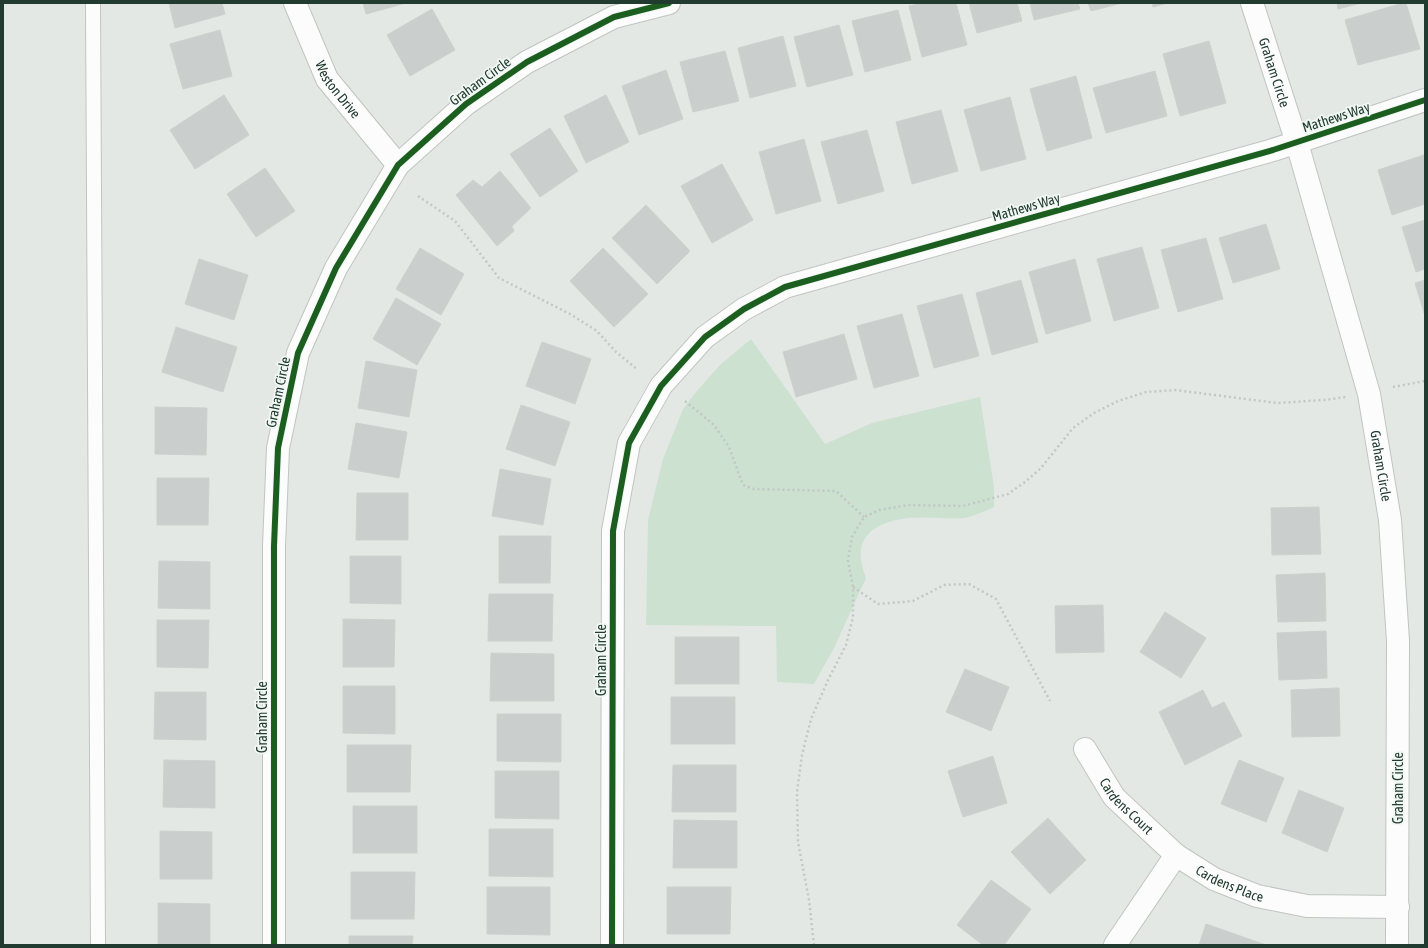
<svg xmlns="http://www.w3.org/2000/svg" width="1428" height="948" font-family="'Asap Condensed',sans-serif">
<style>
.green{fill:#cce1d0}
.building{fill:#cacfcd;stroke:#ccd1ce}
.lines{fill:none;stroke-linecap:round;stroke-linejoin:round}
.lane-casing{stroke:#c0c5c2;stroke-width:16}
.street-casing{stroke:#c0c5c2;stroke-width:24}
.path{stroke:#c0c8c5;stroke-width:2.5;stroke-dasharray:2 3;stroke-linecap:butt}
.lane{stroke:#fbfcfb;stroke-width:14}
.street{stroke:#fbfcfb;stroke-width:22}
.cycleway-casing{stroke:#f1f7f3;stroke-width:8}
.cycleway{stroke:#1b5e20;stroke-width:6}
.labels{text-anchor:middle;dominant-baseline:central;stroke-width:3.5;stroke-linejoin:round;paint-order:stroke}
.street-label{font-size:14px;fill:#213b31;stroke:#f1f7f3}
</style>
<rect width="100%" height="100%" fill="#e3e8e5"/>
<path class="green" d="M751,339L825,444L872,423L980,397L994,487V507C985,511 974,516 965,518C949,520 926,516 909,518C872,522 850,539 866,578L835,646L814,684L777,682L776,626L646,625L648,520L663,459L683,409L696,392L720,365Z"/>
<g class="building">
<path d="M169,3H222L225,14L175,28Z"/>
<path d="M363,3H406L366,14Z"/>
<path d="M922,3H956L967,45L922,57L909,6Z"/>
<path d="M969,3H1017L1022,21L977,33Z"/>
<path d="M1030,3H1078L1080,9L1034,20Z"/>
<path d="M1088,3H1122L1091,11Z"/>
<path d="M1152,3H1168L1153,7Z"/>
<path d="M1337,3H1361L1338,9Z"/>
<path d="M1403,3H1406L1420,49L1358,65L1345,20Z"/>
<path d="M432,9L455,50L410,76L387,35Z"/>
<path d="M898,10L911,60L865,72L852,21Z"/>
<path d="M839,25L853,75L807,87L794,37Z"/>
<path d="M220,30L232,76L183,89L170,44Z"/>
<path d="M783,36L796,86L750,98L738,48Z"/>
<path d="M1209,41L1226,103L1180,116L1163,54Z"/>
<path d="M725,51L739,101L693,112L680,62Z"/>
<path d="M666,70L683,119L639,135L622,86Z"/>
<path d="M1155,71L1167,116L1106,133L1093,88Z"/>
<path d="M1076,76L1092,138L1047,151L1030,89Z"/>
<path d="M224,95L249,135L195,169L170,130Z"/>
<path d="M606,95L629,142L586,163L564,116Z"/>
<path d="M1010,97L1026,159L981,171L964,110Z"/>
<path d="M941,110L958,171L912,184L896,122Z"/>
<path d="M550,128L578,171L540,197L510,154Z"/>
<path d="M867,130L884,191L838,204L821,142Z"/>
<path d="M804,139L821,201L776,214L759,152Z"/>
<path d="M1424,155L1425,204L1392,215L1378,170Z"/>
<path d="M722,164L753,220L712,243L681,186Z"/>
<path d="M265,168L295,211L256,237L227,194Z"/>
<path d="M500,171L531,208L512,226L514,231L497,246L456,195L473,180L482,187Z"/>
<path d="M646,205L690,251L657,284L612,238Z"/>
<path d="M1425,220V269L1416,272L1402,227Z"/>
<path d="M1266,224L1280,269L1233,283L1219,238Z"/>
<path d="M1206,238L1223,299L1178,312L1161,250Z"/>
<path d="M1142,247L1159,308L1114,321L1097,259Z"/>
<path d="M420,248L464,274L441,315L396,289Z"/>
<path d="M603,248L648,294L614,327L570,281Z"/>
<path d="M199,259L248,275L234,320L185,304Z"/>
<path d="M1075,259L1091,321L1046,334L1029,272Z"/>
<path d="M1021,280L1038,342L992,355L976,293Z"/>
<path d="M1425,280V316L1415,283Z"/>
<path d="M962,294L979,356L934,368L917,306Z"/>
<path d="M396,298L441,324L417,365L373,339Z"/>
<path d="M902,314L919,376L874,388L857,326Z"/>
<path d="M176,327L237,347L223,392L162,372Z"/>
<path d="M844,334L857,379L796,397L783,352Z"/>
<path d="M542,342L591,359L575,404L526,386Z"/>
<path d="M366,361L417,370L409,417L358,408Z"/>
<path d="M521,405L570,422L555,466L506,449Z"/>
<path d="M155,407L207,408L206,455L155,454Z"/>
<path d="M356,423L407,432L399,478L348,469Z"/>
<path d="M500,469L551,479L543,525L492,516Z"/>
<path d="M157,478H209L208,525H157Z"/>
<path d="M357,493H408V540H356Z"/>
<path d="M1319,507L1321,554L1272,555L1271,508Z"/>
<path d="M499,536H551L550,583H499Z"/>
<path d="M350,556H401V604L350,603Z"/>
<path d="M159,561L210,562V609L158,608Z"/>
<path d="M1325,573L1326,621L1278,622L1276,575Z"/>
<path d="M489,594H553L552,641H488Z"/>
<path d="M1103,605L1104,652L1056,653L1055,606Z"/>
<path d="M1165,612L1206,638L1181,678L1140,652Z"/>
<path d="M343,619L395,620L394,667H343Z"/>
<path d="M157,620H209L208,668L157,667Z"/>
<path d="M1326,631L1327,678L1279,680L1277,633Z"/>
<rect x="675" y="637" width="64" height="47"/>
<path d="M491,653L554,654V701H490Z"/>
<path d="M965,669L1009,687L991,731L946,712Z"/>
<path d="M343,686H395V734L343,733Z"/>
<path d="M1339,688L1340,736L1292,737L1291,690Z"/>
<path d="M1203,690L1212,708L1224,702L1242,736L1185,765L1159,712Z"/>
<path d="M155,692H206V740L154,739Z"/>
<rect x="671" y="697" width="64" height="47"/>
<path d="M497,714H561V762L497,761Z"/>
<path d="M347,745H411L410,792H347Z"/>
<path d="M993,756L1007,803L963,817L948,771Z"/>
<path d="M164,760L215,761V808L163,807Z"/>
<path d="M1239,760L1284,778L1266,822L1221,804Z"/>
<path d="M673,765H736V812H672Z"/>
<path d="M495,771H559V819L495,818Z"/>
<path d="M1299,790L1344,808L1327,852L1282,833Z"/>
<rect x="353" y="806" width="64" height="47"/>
<path d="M1048,818L1086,860L1050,894L1011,852Z"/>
<path d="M674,820L737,821V868H673Z"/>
<path d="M489,829H553V877L489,876Z"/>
<path d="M160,831L212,832V879H160Z"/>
<path d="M351,872H415L414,919H351Z"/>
<path d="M991,880L1031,909L1004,945H983L957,925Z"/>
<path d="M487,887H550V935L487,934Z"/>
<path d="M667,887H731L730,934H667Z"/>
<path d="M158,903L210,904V945H158Z"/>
<path d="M1206,924L1266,945H1199Z"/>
<path d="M349,936H413L412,945H349Z"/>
</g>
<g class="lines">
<g class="lane-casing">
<path id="lane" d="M93,3L98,945"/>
</g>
<g class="street-casing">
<g id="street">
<path id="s1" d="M295,3L327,79L398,165"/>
<path id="s2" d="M1252,3L1297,143L1369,394L1390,520L1398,641L1397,945"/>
<path id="s3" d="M1085,749L1114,797L1176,855"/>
<path d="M274,945V546L278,448L298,353L336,268L398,165L466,104L527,62L614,17L669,3"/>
<path d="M612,945L613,531L629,443L661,386L705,337L744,309L785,287L1273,150L1425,100"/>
<path id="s4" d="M1115,945L1176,855L1214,879L1257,896L1307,906L1398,907"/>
</g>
</g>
<g class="path">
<path d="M418,196L455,221L499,278L570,314L597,331L616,352L638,370"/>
<path d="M1393,387L1425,381"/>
<path d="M685,401L714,425L729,447L743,485L754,489L836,491L864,517"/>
<path d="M853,587L878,604L913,601L944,585L969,584L996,599L1050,701"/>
<path d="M814,945L809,900L798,842L797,792L802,755L811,719L828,680L846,645L853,617V587L848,561L852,537L864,517L879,510L908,505L963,506L1008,494L1025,482L1041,468L1073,428L1094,413L1118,401L1146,392L1175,390L1277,403L1324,400L1346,397"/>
</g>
<use href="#lane" class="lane"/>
<use href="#street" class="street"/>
<g class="cycleway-casing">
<g id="cycleway">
<path d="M274,945V546L278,448L298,353L336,268L398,165L466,104L527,62L614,17L669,3"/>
<path d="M612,945L613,531L629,443L661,386L705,337L744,309L785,287L1273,150L1425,100"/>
</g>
</g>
<use href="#cycleway" class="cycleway"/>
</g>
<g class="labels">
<g class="street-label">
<text stroke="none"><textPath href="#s2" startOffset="73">Graham Circle</textPath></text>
<text transform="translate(480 81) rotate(-36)">Graham Circle</text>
<text stroke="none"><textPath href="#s1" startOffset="97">Weston Drive</textPath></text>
<text transform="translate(1336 117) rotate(-18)">Mathews Way</text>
<text transform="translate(1026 207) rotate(-16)">Mathews Way</text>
<text transform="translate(278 392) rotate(-78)">Graham Circle</text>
<text stroke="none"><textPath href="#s2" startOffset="481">Graham Circle</textPath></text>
<text transform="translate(601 660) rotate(-90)">Graham Circle</text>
<text transform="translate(262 717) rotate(-90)">Graham Circle</text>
<text transform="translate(1398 788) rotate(-90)">Graham Circle</text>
<text stroke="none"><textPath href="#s3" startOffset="71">Cardens Court</textPath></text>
<text stroke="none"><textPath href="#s4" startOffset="170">Cardens Place</textPath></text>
</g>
</g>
<rect width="1428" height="948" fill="none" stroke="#213b31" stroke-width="8"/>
</svg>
